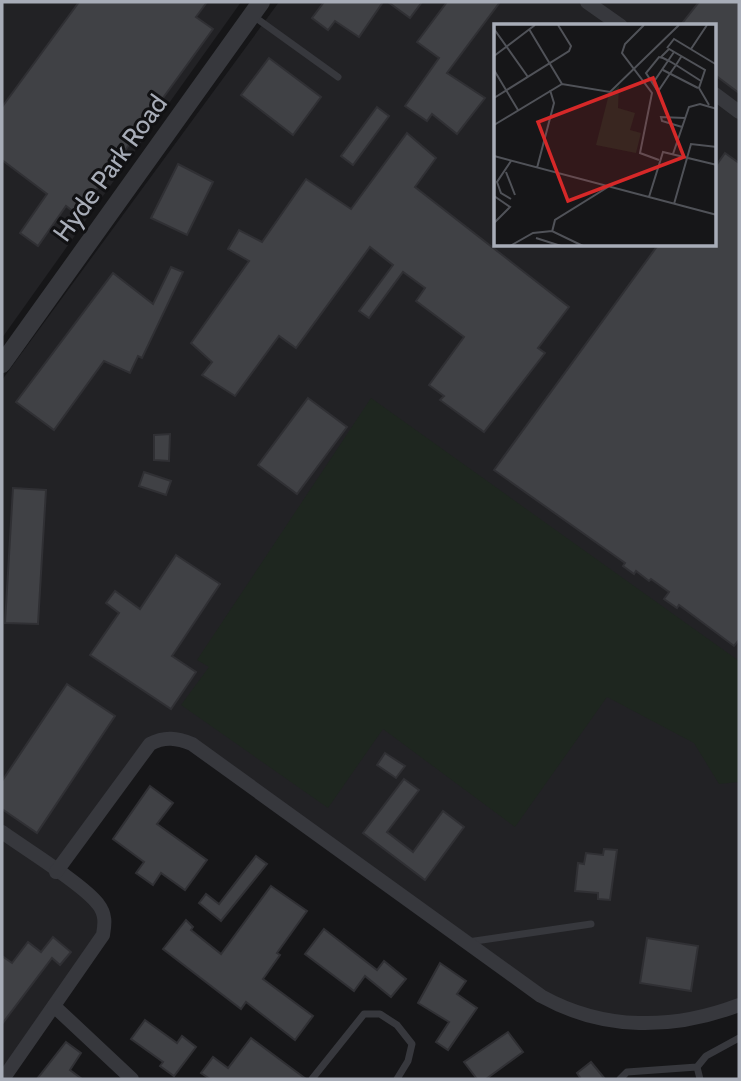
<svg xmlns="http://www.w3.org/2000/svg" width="741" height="1081" font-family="Cabin,sans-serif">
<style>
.built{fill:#222225;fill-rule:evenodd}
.green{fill:#1e261f}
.building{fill:#404145;stroke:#303034;stroke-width:2}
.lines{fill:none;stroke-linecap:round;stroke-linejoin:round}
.service{stroke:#37383d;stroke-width:7}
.minor{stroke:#37383d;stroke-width:14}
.tertiary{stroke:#37383d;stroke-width:18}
.labels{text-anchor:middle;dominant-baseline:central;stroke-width:6;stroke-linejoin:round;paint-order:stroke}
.street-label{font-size:26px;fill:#a8adb8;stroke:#111113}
.inset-road{fill:none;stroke:#505258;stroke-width:2}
.view{fill:#d62828;fill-opacity:0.15;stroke:#d62828;stroke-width:3.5}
.inset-edge{fill:none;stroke:#a8adb8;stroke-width:3.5}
</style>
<rect width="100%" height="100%" fill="#161618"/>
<g class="built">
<path d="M2,2H241L2,338Z"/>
<path d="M279,2H739V1000L707,1013L631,1019L566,1005L542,991L194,741L154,736L53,873L91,900L103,924L2,1070V380ZM496,26H715V245H496Z"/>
</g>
<path class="green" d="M371,398L739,661V782L719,784L694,743L607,697L515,827L383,729L328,808L181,705L209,667L197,660Z"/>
<g class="building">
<path d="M79,2H207L196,17L213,29L78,215L66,206L38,246L20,233L47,194L2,160V107Z"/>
<path d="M324,2H383L359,37L335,21L328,30L312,18Z"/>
<path d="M388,2H422L410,18Z"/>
<path d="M447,2H500L447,73L485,98L457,134L432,114L427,121L405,106L439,58L417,42Z"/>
<path d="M699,2H739V93L715,75V26H680Z"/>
<path d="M269,58L321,97L293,135L241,95Z"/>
<path d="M377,107L389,116L353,165L341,156Z"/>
<path d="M407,133L436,158L415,187L569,307L538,348L545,353L484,432L440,400L444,396L429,385L464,337L416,301L425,288L403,272L369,318L359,311L393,265L370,247L296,348L279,336L235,396L202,375L212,362L191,343L249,261L228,249L239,230L262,242L306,179L351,209Z"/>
<path d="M725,153L739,163V640L734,646L679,605L677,608L664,599L669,592L651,579L649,581L636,571L634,574L623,566L625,563L494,470L658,245H715V167Z"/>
<path d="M178,164L213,182L187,235L151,218Z"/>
<path d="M171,267L183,272L142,358L138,356L130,373L104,361L54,430L16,402L113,273L153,304Z"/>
<path d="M308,398L347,427L297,494L258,465Z"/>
<path d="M170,434L169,461L154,460V435Z"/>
<path d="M144,472L171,481L166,495L139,486Z"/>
<path d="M13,488L46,490L38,624L5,623Z"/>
<path d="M176,555L220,584L172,656L196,672L171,709L90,655L119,613L106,603L115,591L140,609Z"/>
<path d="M67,684L115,716L37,833L2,809V781Z"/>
<path d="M385,753L405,766L396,778L377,765Z"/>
<path d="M404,779L419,790L387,832L413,852L443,811L464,827L425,880L363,833Z"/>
<path d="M150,786L173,803L157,824L207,860L185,890L161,873L153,885L136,873L144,862L113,839Z"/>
<path d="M604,849L617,850L610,900L598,899V893L575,891L578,863L584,864L586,853L603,855Z"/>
<path d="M256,856L267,864L221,921L199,903L206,894L219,904Z"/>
<path d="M271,886L307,911L277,953L280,955L263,979L313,1016L295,1040L246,1002L241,1009L163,949L186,920L193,927L191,930L221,954Z"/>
<path d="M324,929L377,970L384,961L406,979L391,997L365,976L354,991L305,954Z"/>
<path d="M53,937L71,952L60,965L52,958L2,1024V956L12,963L28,942L41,952Z"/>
<path d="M647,938L698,946L691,991L640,983Z"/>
<path d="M440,963L466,981L457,994L477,1008L448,1050L436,1042L449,1022L418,1003Z"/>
<path d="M145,1020L177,1043L182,1036L196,1047L174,1076L160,1066L163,1062L131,1039Z"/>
<path d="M508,1032L523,1052L486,1079H477L464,1062Z"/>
<path d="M251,1038L306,1079H210L201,1073L213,1057L228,1068Z"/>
<path d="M66,1042L81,1053L70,1070L82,1079H37Z"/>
<path d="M591,1062L605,1079H581L577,1073Z"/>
</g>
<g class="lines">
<g class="service">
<path d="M252,15L338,77"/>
<path d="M468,942L591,924"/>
<path d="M697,1067L700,1079"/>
<path d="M312,1079L364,1014H380L397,1025L412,1044L408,1061L397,1079"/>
<path d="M620,1079L627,1072L697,1067L706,1056L739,1038"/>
</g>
<g class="minor">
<path d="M587,2L621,26"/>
<path d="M715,94L739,112"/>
<path d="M2,832C24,848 84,885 98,904C106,914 105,924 103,935L3,1079"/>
<path d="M56,872L150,744C165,736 177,738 192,744L541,996C604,1031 673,1030 739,1005"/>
<path d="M54,1006L132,1079"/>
</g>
<path class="tertiary" d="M2,364L261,2"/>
</g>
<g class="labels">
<g class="street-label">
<text transform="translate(110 168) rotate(-54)">Hyde Park Road</text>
</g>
</g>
<g transform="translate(494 24)">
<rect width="222" height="222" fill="#161618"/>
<path d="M125,62L124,84L141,89L136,106L147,109L142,129L102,121L115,70Z" fill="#1e261f"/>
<path class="inset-road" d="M150,1L131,20L128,29L158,69L146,129L165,136M0,5L34,53M35,5L68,60M173,24L180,15L223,41M197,25L213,1M0,32L41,1M167,33L175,25L211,46L205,64L215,81M187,33L182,41L175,51L165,66H163L152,49L165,33L169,34L175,37L182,41L207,57M0,46L24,86M169,46L204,64M159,59L180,28M0,74L75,27L77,22L64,1M0,101L68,60L116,68L185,1M188,103L168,97L167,93L191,94M179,130L195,83L206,80L223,85M0,132L223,191M17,137L3,158L7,169L17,175M43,144L60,79L56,66M12,148L21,171M0,172L16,183L0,199M155,173L169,128L223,141M180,180L197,120L223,123M58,208L61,196L114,163M42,214L67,222M16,222L39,209L58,207L89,222"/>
<path class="view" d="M159,54L190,133L74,177L44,98Z"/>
<rect width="222" height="222" class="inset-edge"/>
</g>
<rect width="741" height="1081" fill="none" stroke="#a8adb8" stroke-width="7"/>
</svg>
